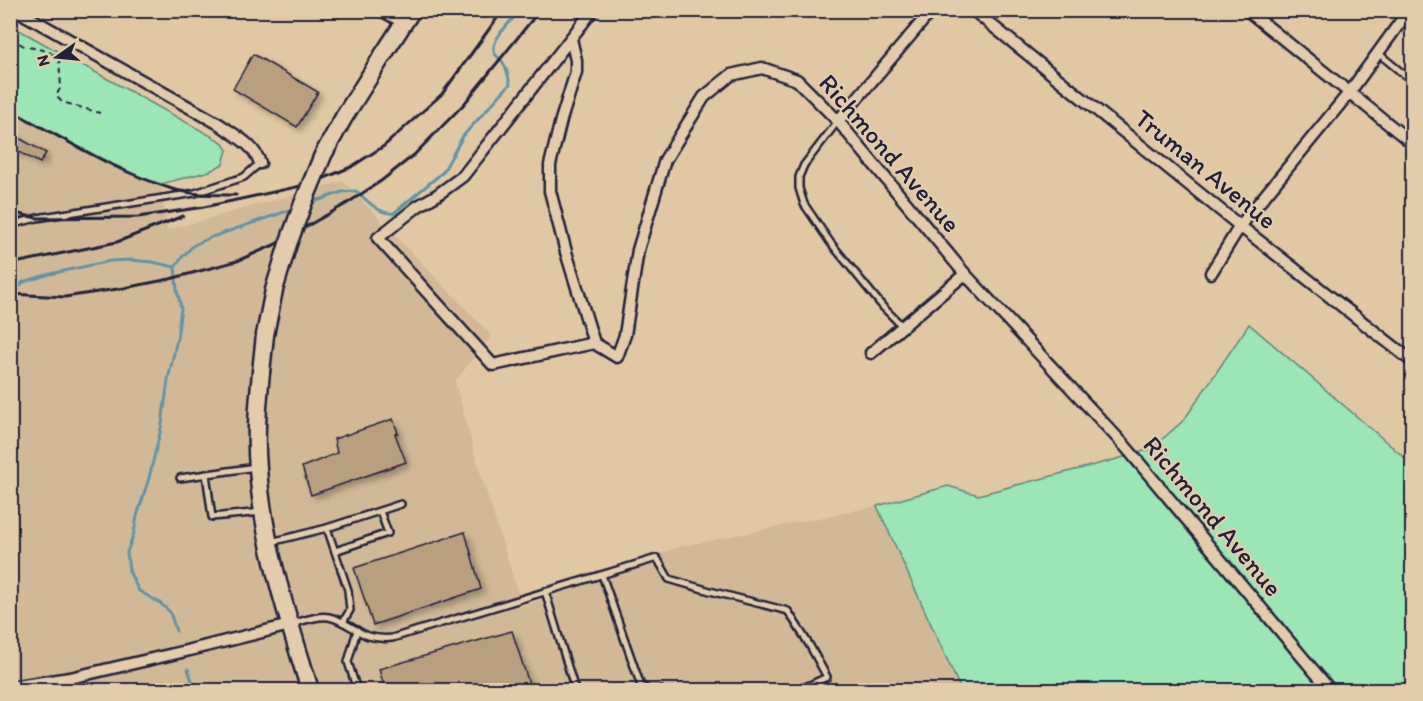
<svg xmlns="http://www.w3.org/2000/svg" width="1423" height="701" font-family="Itim,sans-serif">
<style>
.built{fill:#d1b997}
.green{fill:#9ce5b4;stroke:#5f8478;stroke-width:1.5}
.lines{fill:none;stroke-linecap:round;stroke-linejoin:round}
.stream{stroke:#6494a5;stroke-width:3}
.building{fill:#b89f80;stroke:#22223b;stroke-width:1.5;filter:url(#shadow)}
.lane-casing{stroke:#22223b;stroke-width:10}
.street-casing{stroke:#22223b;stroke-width:15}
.primary-casing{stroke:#22223b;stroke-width:21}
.path{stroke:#22223b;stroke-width:2;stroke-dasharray:6 4.5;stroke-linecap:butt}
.lane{stroke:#e2ccac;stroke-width:5}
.street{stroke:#e2ccac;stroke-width:10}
.primary{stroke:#e2ccac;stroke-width:16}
.rail{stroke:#22223b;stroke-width:3}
.primary-bridge-casing{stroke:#22223b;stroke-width:21;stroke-linecap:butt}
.primary-bridge{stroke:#e2ccac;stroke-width:16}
.labels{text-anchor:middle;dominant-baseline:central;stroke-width:4.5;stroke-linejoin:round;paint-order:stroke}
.street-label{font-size:26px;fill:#22223b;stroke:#e2ccac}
</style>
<defs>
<filter id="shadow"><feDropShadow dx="4" dy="4" stdDeviation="3" flood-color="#0004"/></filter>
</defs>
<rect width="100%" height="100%" fill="#e1c8a4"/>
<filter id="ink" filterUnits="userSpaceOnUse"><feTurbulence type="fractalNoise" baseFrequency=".0167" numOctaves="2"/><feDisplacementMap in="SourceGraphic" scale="12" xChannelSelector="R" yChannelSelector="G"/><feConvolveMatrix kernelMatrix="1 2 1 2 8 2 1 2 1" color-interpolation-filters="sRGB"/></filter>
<g filter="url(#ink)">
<path class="built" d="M10,112L120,170L161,184L167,230L343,181L492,336L455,381L477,462L522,606L573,589L674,548L877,506L961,690H11Z"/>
<g class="green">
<path d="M10,25L222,142L227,150L223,164L210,171L161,184L120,170L11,112Z"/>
<path d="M1249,324L1412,464V690H961L877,506L948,486L978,495L1110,461L1151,449L1184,420Z"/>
</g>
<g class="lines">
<g class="stream">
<path d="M311,203L342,192L356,191C367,200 379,215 394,213L443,172L463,136L510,84C508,75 507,68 502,61C501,60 495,55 495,54C488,41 513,19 521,10"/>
<path d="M10,298L23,282L50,274L110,261L131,260L152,262L175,267"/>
<path d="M176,631L170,612L160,603L139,591L129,571L127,552L134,533L137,516L149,478L162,424L168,380L177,339L181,308L177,290L175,267L183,256L194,245L212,237L296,208"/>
<path d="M188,669L195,690"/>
</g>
</g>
<g class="building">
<path d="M253,54L318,92L297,127L233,89Z"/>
<path d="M10,133L46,153L40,163L10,147Z"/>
<path d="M393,419L398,433L395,434L406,462L311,495L302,467L337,453L334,439Z"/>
<path d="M465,532L481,589L373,625L354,568Z"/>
<path d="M512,631L531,690H385L379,669Z"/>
</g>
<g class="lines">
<g class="lane-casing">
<g id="lane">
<path d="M1378,53L1407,77L1412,70"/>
<path d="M838,121L804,165L799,177V188L804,204L830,242L883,307L902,326"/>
<path d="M10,225L37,218L195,193L244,177L260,163"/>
<path d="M206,474L212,517L262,512"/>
<path d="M180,478L256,467"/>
<path d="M271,542L327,528"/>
<path d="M335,551L388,533L380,511"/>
<path d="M602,575L641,686L649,690H661"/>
<path d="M545,591L575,690"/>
<path d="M343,622L350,610L348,590L327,528L401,504"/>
<path d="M292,624C303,621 317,615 329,617C344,620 355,631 368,636C376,638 384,639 392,638L657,558L669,579L710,591L788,611L810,646L827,677L799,690"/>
<path d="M357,690L348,662L357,630"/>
</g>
</g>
<g class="street-casing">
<g id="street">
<path d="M16,10L219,124C234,135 254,144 260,163"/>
<path d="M381,10L404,23"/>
<path d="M593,10L463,176L437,195L418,206L378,238L493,365L594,343"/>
<path d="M973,10L1240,226L1412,361"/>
<path d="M1247,10L1412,143"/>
<path d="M571,39L576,60V72L561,120L550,165V191L566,252L594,343L617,357L625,335L638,250L665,160L704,97L731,75L762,68L797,80L838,121L965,274L1125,446L1330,690"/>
<path d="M838,121L932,10"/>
<path d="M1211,273L1240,226L1349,93L1409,10"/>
<path d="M871,353L965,274"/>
<path d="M10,687L70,678L186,651L290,625"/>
</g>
</g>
<g class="primary-casing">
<g id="primary">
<path d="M383,55L412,10"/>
<path d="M261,372C258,404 255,436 258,468C263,544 288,618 310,690"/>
</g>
</g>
<path class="path" d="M10,38L24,46L43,50L51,53L59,59L61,87L56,96L62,102L100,113"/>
<use href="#lane" class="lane"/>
<use href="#street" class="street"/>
<use href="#primary" class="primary"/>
<g class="rail">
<path d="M10,110C63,138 115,171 172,189C193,195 215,195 236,195"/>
<path d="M10,212L37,218L138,217L204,207L310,184L351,167L384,146L442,94L503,10"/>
<path d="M10,264L117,242L183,216"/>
<path d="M10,294L65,297L124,288L170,279L237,261L274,245L346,204L381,181L414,155L464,104L540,10"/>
</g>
<g class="primary-bridge-casing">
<path id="primary-bridge" d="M261,372L265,335L274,290L288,244L304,201L323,155L344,117L383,55"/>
</g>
<use href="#primary-bridge" class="primary-bridge"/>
</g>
</g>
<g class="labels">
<g class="street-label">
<text transform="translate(890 153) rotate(49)">Richmond Avenue</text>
<text transform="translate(1206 169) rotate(39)">Truman Avenue</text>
<text transform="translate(1213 516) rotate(50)">Richmond Avenue</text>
</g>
</g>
<rect width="1423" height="701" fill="none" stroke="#e2ccac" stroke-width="36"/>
<rect x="18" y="18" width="1387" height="665" fill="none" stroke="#22223b" stroke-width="2" filter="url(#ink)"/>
<g transform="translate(57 57) rotate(255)" stroke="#e2ccac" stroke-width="4.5" paint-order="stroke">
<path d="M0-4.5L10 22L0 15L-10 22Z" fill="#22223b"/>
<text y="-9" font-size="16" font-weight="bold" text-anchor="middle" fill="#22223b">N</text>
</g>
</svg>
